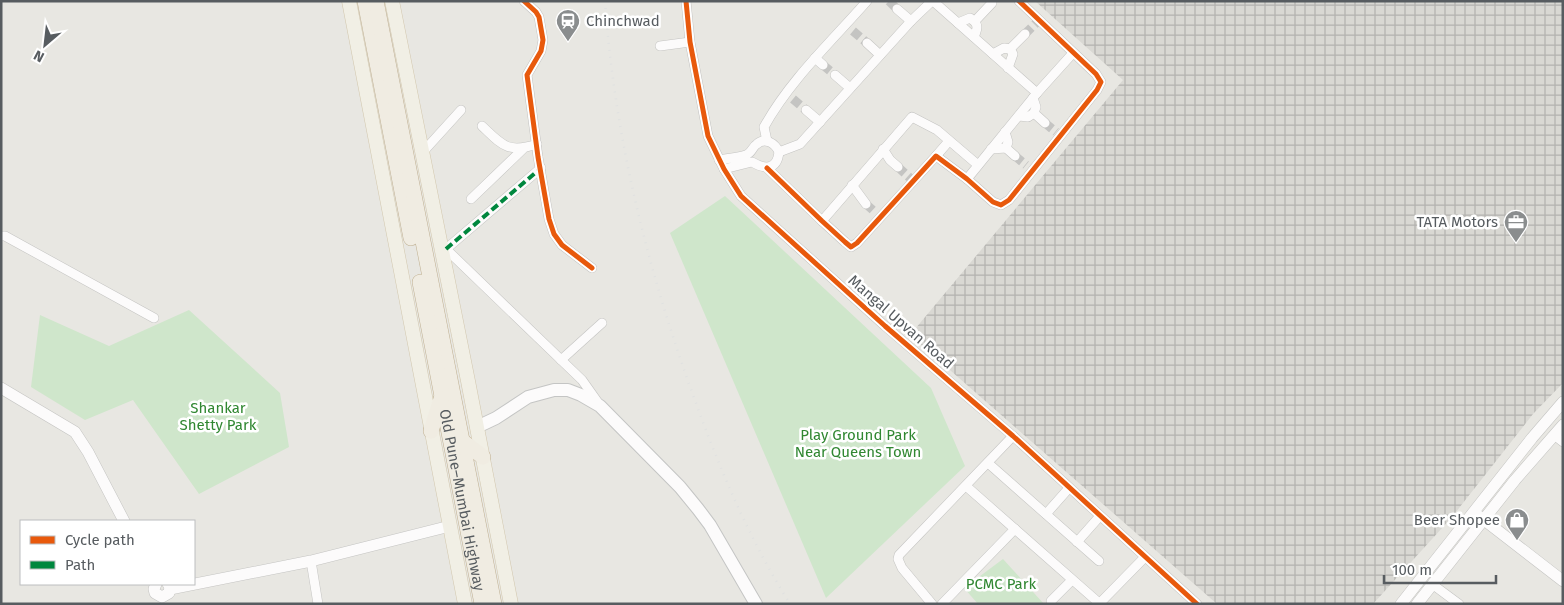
<svg xmlns="http://www.w3.org/2000/svg" width="1564" height="605" font-family="'Fira Sans',sans-serif">
<style>
.industrial{fill:url(#industrial-grid)}
.green{fill:#cfe6cb}
.lines{fill:none;stroke-linecap:round;stroke-linejoin:round}
.minor-tunnel{stroke:#c4c4c2;stroke-width:9;stroke-dasharray:9 4.5;stroke-linecap:butt}
.minor-casing{stroke:#c4c4c2;stroke-width:10}
.tertiary-casing{stroke:#c4c4c2;stroke-width:12}
.secondary-casing{stroke:#c4c5c4;stroke-width:14}
.primary-casing{stroke:#d2c7ae;stroke-width:15}
.trunk-casing{stroke:#bfaf90;stroke-width:16}
.minor{stroke:#fcfbfb;stroke-width:9}
.tertiary{stroke:#fcfbfb;stroke-width:11}
.secondary{stroke:#fcfbfb;stroke-width:12}
.primary{stroke:#f1efe5;stroke-width:14}
.trunk{stroke:#f0ece2;stroke-width:15}
.rail{stroke:#e0e1e0;stroke-width:2.5;stroke-dasharray:1 6;stroke-linecap:butt}
.quiet{stroke:#00873e;stroke-width:4;stroke-dasharray:8 4;stroke-linecap:butt}
.cycleway-casing{stroke:#fff;stroke-width:8}
.cycleway{stroke:#e8590c;stroke-width:5}
.labels{text-anchor:middle;dominant-baseline:central;stroke-width:5;stroke-linejoin:round;paint-order:stroke}
.poi-label{font-size:15px;fill:#575c60;stroke:#fff;text-anchor:end}
.street-label{font-size:15px;fill:#575c60;stroke:#fff}
.park-label{font-size:15px;fill:#308731;stroke:#fff}
</style>
<defs>
<pattern id="industrial-grid" width="8" height="8" patternUnits="userSpaceOnUse" patternTransform="scale(1.25)"><rect width="8" height="8" fill="#d9d8d3"/><path d="M0 4h8M4 0v8" fill="none" stroke="#b3b2af"/></pattern>
</defs>
<rect width="100%" height="100%" fill="#e8e7e2"/>
<path class="industrial" d="M1035,1H1563V383L1533,414L1452,517L1373,604H1217L910,335L1123,80Z"/>
<g class="green">
<path d="M725,196L931,388L965,466L826,598L670,233Z"/>
<path d="M189,310L280,393L289,447L199,494L133,400L85,420L31,387L40,315L109,346Z"/>
<path d="M1003,559L1044,604H978L964,588Z"/>
</g>
<g class="lines">
<g class="minor-tunnel">
<path d="M889,1L897,9"/>
<path d="M853,31L867,43"/>
<path d="M1025,34L1036,23"/>
<path d="M823,65L835,75"/>
<path d="M793,99L806,110"/>
<path d="M1045,123L1056,132"/>
<path d="M1015,156L1026,165"/>
<path d="M898,167L910,178"/>
<path d="M866,204L876,213"/>
</g>
<g class="minor-casing">
<g id="minor">
<path d="M524,1L536,12L539,17L543,40L541,51L527,75L538,157L549,219L554,234L562,245L592,268"/>
<path d="M686,1L690,42L708,136L724,169L741,196L885,326L1013,436L1197,604"/>
<path d="M933,1L1037,93"/>
<path d="M897,9L911,21"/>
<path d="M975,21L992,3"/>
<path d="M958,23L970,18C979,24 978,28 974,37"/>
<path d="M867,43L880,55"/>
<path d="M660,46L690,42"/>
<path d="M1010,49L1025,34"/>
<path d="M993,54L1004,48L1010,49L1013,54L1008,68"/>
<path d="M815,58L823,65"/>
<path d="M835,75L850,88"/>
<path d="M806,110L820,122"/>
<path d="M1034,113L1045,123"/>
<path d="M1019,116L1028,117L1034,113L1036,107L1033,98"/>
<path d="M482,126C502,145 508,154 537,144"/>
<path d="M767,141L764,127C790,80 831,42 867,1"/>
<path d="M1006,148L1015,156"/>
<path d="M883,149L890,160L898,167"/>
<path d="M991,149L1006,148L1008,142L1005,132"/>
<path d="M779,152L800,144L911,21L932,1"/>
<path d="M422,153L461,110"/>
<path d="M936,156L949,141"/>
<path d="M719,160C728,158 738,158 746,155C752,153 752,147 757,144C765,137 775,143 779,152C777,171 764,169 752,162L724,169"/>
<path d="M767,168L822,221L845,242L851,247L857,243L936,156L967,179L993,202L1001,205L1009,200L1097,90L1101,82L1096,74L1019,1"/>
<path d="M967,179L1037,93L1073,53"/>
<path d="M852,185L866,204"/>
<path d="M471,199L523,149"/>
<path d="M822,221L912,117L937,130L978,165"/>
<path d="M1,236H5L154,318"/>
<path d="M442,247L446,249L582,380L599,404"/>
<path d="M446,249L541,168"/>
<path d="M561,360L602,323"/>
<path d="M1554,435L1563,442"/>
<path d="M988,463L1099,561"/>
<path d="M966,486L1099,603"/>
<path d="M1046,514L1069,488"/>
<path d="M1077,542L1100,516"/>
<path d="M311,561L318,604"/>
<path d="M1432,584L1459,604"/>
<path d="M1051,601L1072,580"/>
<path d="M932,604L902,568L898,559L899,555L1013,436"/>
<path d="M942,604L1015,529"/>
<path d="M1099,604L1145,557"/>
</g>
</g>
<g class="tertiary-casing">
<g id="tertiary">
<path d="M1,388L75,432L88,452L124,521"/>
<path d="M1479,516L1563,581"/>
<path d="M156,584L154,589L155,593L162,597L169,593L170,587L168,584"/>
<path d="M170,589L311,561L450,526"/>
<path d="M1401,604L1532,438L1563,402"/>
<path d="M1417,604L1515,480L1563,425"/>
</g>
</g>
<g class="secondary-casing">
<path id="secondary" d="M477,427L496,418L528,397L554,390H568L581,395L600,406L680,487L698,509L710,525L756,604"/>
</g>
<g class="primary-casing">
<g id="primary">
<path d="M349,1L465,604"/>
<path d="M392,1L468,381L511,604"/>
</g>
</g>
<g class="trunk-casing">
<g id="trunk">
<path d="M365,1L411,238"/>
<path d="M376,1L494,604"/>
<path id="s1" d="M420,282L482,604"/>
<path d="M431,431L441,399"/>
<path d="M461,440L483,457"/>
</g>
</g>
<use href="#minor" class="minor"/>
<use href="#tertiary" class="tertiary"/>
<use href="#secondary" class="secondary"/>
<use href="#primary" class="primary"/>
<use href="#trunk" class="trunk"/>
<path class="rail" d="M605,1C614,131 645,259 688,381C716,460 745,532 790,604"/>
<path class="quiet" d="M446,249L541,168"/>
<g class="cycleway-casing">
<g id="cycleway">
<path d="M524,1L536,12L539,17L543,40L541,51L527,75L538,157L549,219L554,234L562,245L592,268"/>
<path d="M686,1L690,42L708,136L724,169L741,196L885,326L1013,436L1197,604"/>
<path d="M767,168L822,221L845,242L851,247L857,243L936,156L967,179L993,202L1001,205L1009,200L1097,90L1101,82L1096,74L1019,1"/>
</g>
</g>
<use href="#cycleway" class="cycleway"/>
</g>
<defs>
<g id="station-pin" transform="scale(1.25)"><path d="M0 17L-7.5 6A9.5 9.5 0 1 1 7.5 6Z" fill="#8a8d8e" stroke="#fff"/><path d="M-3-6H3Q5-6 5-4V2Q5 4 3 4L4.5 6H3L1.5 4h-3L-3 6H-4.5L-3 4Q-5 4-5 2V-4Q-5-6-3-6ZM-3.5-4v3h7v-3ZM-3.5 1v1.5H-2V1ZM2 1v1.5H3.5V1Z" fill="#fff"/></g>
<g id="office-pin" transform="scale(1.25)"><path d="M0 17L-7.5 6A9.5 9.5 0 1 1 7.5 6Z" fill="#8a8d8e" stroke="#fff"/><path d="M-6-3h4V-5.5h4V-3h4V5H-6ZM-1-4.5V-3h2v-1.5ZM-6 0V1H6V0Z" fill="#fff"/></g>
<g id="shop-pin" transform="scale(1.25)"><path d="M0 17L-7.5 6A9.5 9.5 0 1 1 7.5 6Z" fill="#8a8d8e" stroke="#fff"/><path d="M-5-2.5h2.3a2.7 3.5 0 0 1 5.4 0H5L5.5 6h-11ZM-1.5-2.5h3a1.5 2.3 0 0 0-3 0Z" fill="#fff"/></g>
</defs>
<g fill-rule="evenodd">
<use href="#station-pin" x="568" y="21"/>
<use href="#office-pin" x="1516" y="222"/>
<use href="#shop-pin" x="1517" y="520"/>
</g>
<g class="labels">
<g class="poi-label">
<text x="586" y="21" text-anchor="start">Chinchwad</text>
<text x="1498" y="222">TATA Motors</text>
<text x="1500" y="520">Beer Shopee</text>
</g>
<g class="street-label">
<text transform="translate(901 322) rotate(41)">Mangal Upvan Road</text>
<text stroke="none"><textPath href="#s1" startOffset="222">Old Pune–Mumbai Highway</textPath></text>
</g>
<g class="park-label">
<text x="218" y="408">Shankar<tspan x="218" dy="17">Shetty Park</tspan></text>
<text x="858" y="435">Play Ground Park<tspan x="858" dy="17">Near Queens Town</tspan></text>
<text x="1001" y="584">PCMC Park</text>
</g>
</g>
<rect width="1564" height="605" fill="none" stroke="#575c60" stroke-width="5"/>
<rect x="20" y="520" width="175" height="65" fill="#ffffff" stroke="#bcbebf"/>
<rect x="30" y="536" width="25" height="8" fill="#e8590c" stroke="#bcbebf"/>
<text x="65" y="545" font-size="15" fill="#575c60">Cycle path</text>
<rect x="30" y="561" width="25" height="8" fill="#00873e" stroke="#bcbebf"/>
<text x="65" y="570" font-size="15" fill="#575c60">Path</text>
<g transform="translate(45 45) rotate(208)" stroke="#ffffff" stroke-width="4" paint-order="stroke">
<path d="M0-4L9 19L0 12L-9 19Z" fill="#575c60"/>
<text y="-8" font-size="14" font-weight="bold" text-anchor="middle" fill="#575c60">N</text>
</g>
<path d="M1384 575v8h112v-8" fill="none" stroke="#575c60" stroke-width="2.5"/>
<text x="1392" y="575" font-size="15" fill="#575c60" stroke="#ffffff" stroke-width="4" paint-order="stroke">100 m</text>
</svg>
